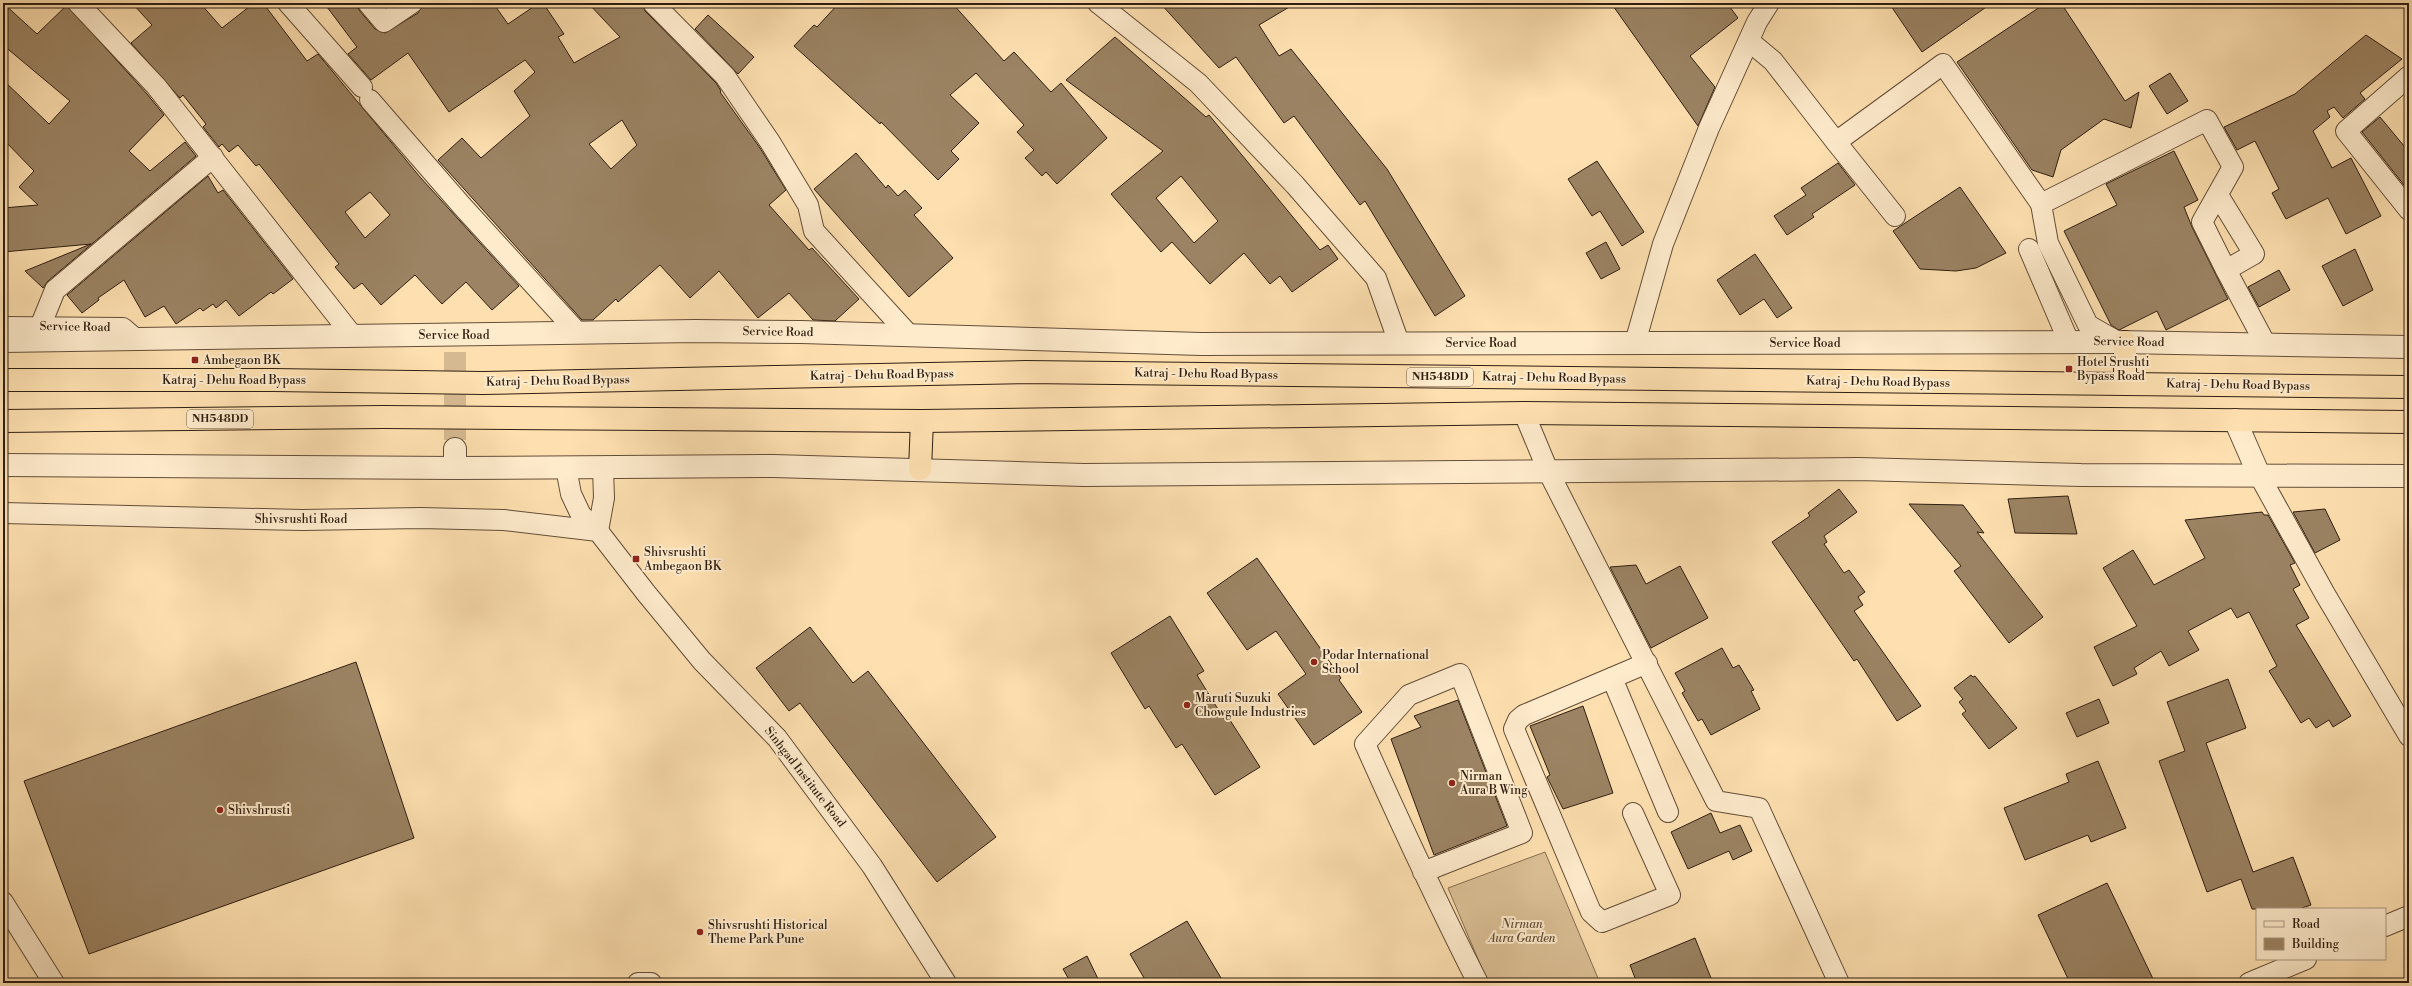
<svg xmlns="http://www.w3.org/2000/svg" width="2412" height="986" font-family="'Libre Bodoni',serif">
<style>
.garden{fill:#dbbf95;stroke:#856e52}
.building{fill:#9b8363;stroke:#2f1e10;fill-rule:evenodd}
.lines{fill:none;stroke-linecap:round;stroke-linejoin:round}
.tertiary-tunnel{stroke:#d5b990;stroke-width:22;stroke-dasharray:22 11;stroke-linecap:butt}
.minor-casing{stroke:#634e38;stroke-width:22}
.tertiary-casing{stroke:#634e38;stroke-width:24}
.trunk-casing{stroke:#2f1e10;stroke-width:24}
.minor{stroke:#feebcc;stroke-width:20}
.tertiary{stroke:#feebcc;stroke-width:22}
.trunk{stroke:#fee0b0;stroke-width:22}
.poi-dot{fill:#8f2418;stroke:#feebcc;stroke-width:1.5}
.labels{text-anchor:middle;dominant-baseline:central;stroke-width:4;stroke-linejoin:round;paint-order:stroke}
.shield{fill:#feebcc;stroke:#6d5c48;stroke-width:1}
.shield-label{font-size:11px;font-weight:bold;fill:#2f1e10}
.street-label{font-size:12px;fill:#2f1e10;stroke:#feebcc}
.poi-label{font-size:12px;fill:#2f1e10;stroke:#feebcc;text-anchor:start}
.park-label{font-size:12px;font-style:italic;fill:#634e38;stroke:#feebcc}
</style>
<rect width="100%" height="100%" fill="#fee0b0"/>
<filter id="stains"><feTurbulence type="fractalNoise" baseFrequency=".005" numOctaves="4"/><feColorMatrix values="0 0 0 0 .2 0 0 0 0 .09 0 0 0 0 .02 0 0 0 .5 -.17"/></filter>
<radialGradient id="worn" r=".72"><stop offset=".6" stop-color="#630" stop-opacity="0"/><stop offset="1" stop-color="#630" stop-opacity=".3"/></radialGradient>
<path class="garden" d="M1545,852L1600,983H1488L1448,888Z"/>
<g class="building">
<path d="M3,3L37,34L67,5L147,94L164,115L129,151L150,171L185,142L196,156L48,281L43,288L25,271L91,244L3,252V208L38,205L19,187L34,171L3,139V80L49,124L70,101L3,45Z"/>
<path d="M132,3H200L222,28L254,3H263L307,61L318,54L420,177L519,286L492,310L466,282L442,304L415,275L381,305L362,283L354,289L335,267L339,264L259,164L256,166L238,145L229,152L222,144L219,147L203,127L206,124L183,95L180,98L131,43L152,25ZM370,192L390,215L365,238L345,212Z"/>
<path d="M324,3H357L359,10L375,29L385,33L418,13L423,3H493L508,24L539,3H543L564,34L558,37L574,63L620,37L588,3H642L645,11L716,83L721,91L720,92L760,148L786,190L769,205L809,250L812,248L859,299L835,321L813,320L789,293L758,318L719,271L690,298L660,265L618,302L616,299L593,320H582L438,160L462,138L481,158L530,116L514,91L535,72L525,60L449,112L408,53L371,80L348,54L357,47ZM622,120L637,145L611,169L589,144Z"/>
<path d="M839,3H952L1004,61L1014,52L1051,92L1061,83L1107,138L1057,184L1046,172L1042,176L1025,158L1034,150L1017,132L1024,125L976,73L950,95L979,123L951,151L959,159L938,180L881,122L880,124L794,46L814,25L817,27Z"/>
<path d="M1160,3H1296L1259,25L1279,56L1291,49L1387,169L1465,296L1435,316L1365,201L1360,205L1294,116L1284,123L1236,57L1219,68Z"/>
<path d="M1611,3H1727L1738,18L1690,56L1715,87L1698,126Z"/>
<path d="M1889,3H1992L1922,52Z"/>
<path d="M2046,3H2061L2125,101L2139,92L2131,128L2104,119L2061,150L2053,177L2032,170L1957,62Z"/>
<path d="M708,15L754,57L738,74L695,29Z"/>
<path d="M2366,35L2402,59L2360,93L2365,99L2343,118L2334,107L2327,111L2330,117L2313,131L2332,168L2351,158L2381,216L2346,234L2328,198L2286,219L2272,193L2279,189L2255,141L2237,150L2224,127L2295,94Z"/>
<path d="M1115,37L1206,117L1209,115L1320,250L1328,245L1338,259L1292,292L1280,276L1270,284L1244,253L1210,284L1172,242L1161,252L1111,194L1163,151L1066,80ZM1181,176L1218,221L1194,243L1156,198Z"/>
<path d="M2170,73L2188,101L2167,114L2149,86Z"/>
<path d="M2380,117L2409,152V181L2404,185L2362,132Z"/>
<path d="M2174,151L2198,200L2184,207L2192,227L2228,299L2166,330L2157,311L2119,330L2111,325L2064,231L2117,205L2106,184Z"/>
<path d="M856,153L886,188L888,185L898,196L905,190L922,208L914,215L953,258L909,297L814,189Z"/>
<path d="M1597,161L1644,232L1622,246L1600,211L1592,216L1568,179Z"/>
<path d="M1838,163L1855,185L1812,214L1814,217L1787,235L1774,216L1806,195L1801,188Z"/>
<path d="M208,176L218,193L223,190L293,279L273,294L271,292L239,316L226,300L216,308L213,304L203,311L200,308L176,324L164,306L145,317L124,280L98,298L99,300L82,313L67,295Z"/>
<path d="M1960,187L2006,253L1976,268L1956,271L1920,269L1893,231Z"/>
<path d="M1606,242L1620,269L1601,279L1586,253Z"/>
<path d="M2355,249L2373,290L2343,306L2322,266Z"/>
<path d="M1755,254L1792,308L1777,318L1764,299L1740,315L1717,280Z"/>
<path d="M2279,270L2290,290L2259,307L2248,287Z"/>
<path d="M1839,489L1857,512L1824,536L1827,542L1824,544L1844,573L1849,570L1865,592L1858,597L1863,605L1854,611L1921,706L1897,721L1857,659L1854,661L1772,542L1810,516L1808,513Z"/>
<path d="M2068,496L2077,534L2015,533L2008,499Z"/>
<path d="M1909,504L1963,505L1984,533L1977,532L2043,617L2009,643L1954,571L1961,566Z"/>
<path d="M2325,509L2340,540L2315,553L2293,512Z"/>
<path d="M2262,512L2264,515H2268L2295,563L2290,565L2300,585L2293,589L2309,618L2296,625L2351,716L2333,727L2329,720L2316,728L2309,718L2301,723L2269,671L2277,666L2249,612L2237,618L2231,608L2188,631L2199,650L2169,666L2161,651L2134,668L2137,674L2113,686L2094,647L2137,626L2103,568L2133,550L2154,585L2205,558L2185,520Z"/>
<path d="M1257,558L1341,678L1339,680L1362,712L1314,745L1278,694L1306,674L1276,631L1247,650L1207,593Z"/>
<path d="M1636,565L1646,584L1680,566L1708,618L1651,648L1610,567Z"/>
<path d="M1170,616L1204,671L1197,675L1224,719L1228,717L1260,767L1215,795L1182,744L1176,748L1149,706L1145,709L1111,653Z"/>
<path d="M810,627L853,683L868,671L996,837L937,882L800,703L789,711L756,668Z"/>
<path d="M1722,648L1733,668L1739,665L1754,690L1751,691L1760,709L1711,735L1702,719L1698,721L1682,693L1685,691L1675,673Z"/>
<path d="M356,662L414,838L89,954L24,781Z"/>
<path d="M1971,675L1973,677L1975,676L2017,728L1989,749L1962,714L1966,711L1959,702L1963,699L1954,688Z"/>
<path d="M2228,679L2246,728L2206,743L2253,872L2293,857L2311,905L2299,909H2252L2241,879L2207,892L2159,761L2185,751L2167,702Z"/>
<path d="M2099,699L2109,723L2077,737L2066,713Z"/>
<path d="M1458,700L1507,826L1434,855L1391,739L1421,727L1414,716Z"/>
<path d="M1583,706L1613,793L1563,809L1547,777L1550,775L1530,726Z"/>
<path d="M2098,761L2126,828L2091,842L2088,835L2025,860L2004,808L2069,782L2066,774Z"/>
<path d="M1711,813L1720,833L1740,825L1752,851L1733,860L1729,851L1688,869L1671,832Z"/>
<path d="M2107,883L2155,983H2070L2038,915Z"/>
<path d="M1187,921L1224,983H1147L1130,954Z"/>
<path d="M1695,938L1713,983H1637L1630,965Z"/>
<path d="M1087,956L1100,983H1071L1063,969Z"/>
</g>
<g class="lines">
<path class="tertiary-tunnel" d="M455,352V449"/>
<g class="minor-casing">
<g id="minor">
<path d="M78,3L156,86L352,335"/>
<path d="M288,3L362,87"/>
<path d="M368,3L384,22L412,3"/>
<path d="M653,3L725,76L770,142L808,205L814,231L910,336"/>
<path d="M1098,3L1198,83L1295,185L1376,278L1399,343"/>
<path d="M1749,41L1773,61L1836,142"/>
<path d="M2409,76L2346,131L2409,210"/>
<path d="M370,100L462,206L578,333"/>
<path d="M2218,195L2254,254L2226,270L2266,345"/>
<path d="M1895,216L1836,142L1943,64L2041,204"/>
<path d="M2029,249L2069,342"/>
<path d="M3,327L123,328L137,340"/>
<path d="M40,327L55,290L213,157"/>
<path d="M2118,342L2088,325L2048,243L2041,204L2207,120L2233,167L2202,222L2226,270"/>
<path d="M1635,343L1663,244L1709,128L1757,22L1769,3"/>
<path d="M1524,413L1549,473L1716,801L1759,808L1839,983"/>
<path d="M566,468L571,494L581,515L598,531L646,593L702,661L777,738L872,866L946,983"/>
<path d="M2259,475L2325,594L2409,736"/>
<path d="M3,513L302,520L421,518L504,520L598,531"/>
<path d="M598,531L604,498L603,468"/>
<path d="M1612,678L1668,812"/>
<path d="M1633,813L1670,895L1602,922L1591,912L1514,729L1518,720L1524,715L1647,663"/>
<path d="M1423,872L1522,833L1460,674L1409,695L1365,744C1401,825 1438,904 1478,983"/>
<path d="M3,902L54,983"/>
<path d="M2385,926L2409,916"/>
<path d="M638,983H651"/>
<path d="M2249,983L2306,959"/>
</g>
</g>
<g class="tertiary-casing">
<g id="tertiary">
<path d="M3,341L695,331L801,332L1201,344L2118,342L2409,347"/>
<path d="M2235,420L2259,475"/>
<path d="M455,449V468L773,466L1084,475L1859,469L2081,475L2409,476"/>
<path d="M3,465L455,468"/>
</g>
</g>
<g class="trunk-casing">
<g id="trunk">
<path d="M2125,342V384"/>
<path d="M3,380H273L483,383L1025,372L2409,387"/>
<path d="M3,421L384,417L922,421L1524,413L2409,422"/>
<path d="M920,469L922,421"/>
</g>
</g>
<use href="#minor" class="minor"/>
<use href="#tertiary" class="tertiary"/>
<use href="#trunk" class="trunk"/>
</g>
<g class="poi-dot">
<rect x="191" y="356" width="8" height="8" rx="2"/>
<rect x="2065" y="365" width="8" height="8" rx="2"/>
<rect x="632" y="555" width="8" height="8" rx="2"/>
<circle cx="1314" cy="662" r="4"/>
<circle cx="1187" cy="705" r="4"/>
<circle cx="1452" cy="783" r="4"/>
<circle cx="220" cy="810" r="4"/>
<circle cx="700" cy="932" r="4"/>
</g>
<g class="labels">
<g class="shield">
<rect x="1407" y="368" width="66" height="18" rx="3"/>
<rect x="187" y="410" width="66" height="18" rx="3"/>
</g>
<g class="shield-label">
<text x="1440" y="377">NH548DD</text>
<text x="220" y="419">NH548DD</text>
</g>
<g class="street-label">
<text transform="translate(75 327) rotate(1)">Service Road</text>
<text transform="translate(778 332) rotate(1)">Service Road</text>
<text x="454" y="335">Service Road</text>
<text transform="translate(2129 342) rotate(1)">Service Road</text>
<text x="1481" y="343">Service Road</text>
<text x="1805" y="343">Service Road</text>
<text transform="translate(1206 374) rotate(1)">Katraj - Dehu Road Bypass</text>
<text transform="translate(882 375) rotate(-1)">Katraj - Dehu Road Bypass</text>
<text transform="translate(1554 378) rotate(1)">Katraj - Dehu Road Bypass</text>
<text x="234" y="380">Katraj - Dehu Road Bypass</text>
<text transform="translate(558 381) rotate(-1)">Katraj - Dehu Road Bypass</text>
<text transform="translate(1878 382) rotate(1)">Katraj - Dehu Road Bypass</text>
<text transform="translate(2238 385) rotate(1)">Katraj - Dehu Road Bypass</text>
<text x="301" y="519">Shivsrushti Road</text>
<text transform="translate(805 777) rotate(52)">Sinhgad Institute Road</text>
</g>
<g class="poi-label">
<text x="203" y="360">Ambegaon BK</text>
<text x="2077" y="362">Hotel Srushti<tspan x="2077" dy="14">Bypass Road</tspan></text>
<text x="644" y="552">Shivsrushti<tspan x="644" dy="14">Ambegaon BK</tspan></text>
<text x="1322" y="655">Podar International<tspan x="1322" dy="14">School</tspan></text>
<text x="1195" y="698">Maruti Suzuki<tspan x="1195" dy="14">Chowgule Industries</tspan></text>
<text x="1460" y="776">Nirman<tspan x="1460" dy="14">Aura B Wing</tspan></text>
<text x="228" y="810">Shivshrusti</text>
<text x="708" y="925">Shivsrushti Historical<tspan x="708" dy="14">Theme Park Pune</tspan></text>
</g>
<g class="park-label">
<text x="1522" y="924">Nirman<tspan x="1522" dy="14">Aura Garden</tspan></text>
</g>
</g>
<rect width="2412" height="986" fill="none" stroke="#fee0b0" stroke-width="16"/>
<rect x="4" y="4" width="2404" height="978" fill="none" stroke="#2f1e10" stroke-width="2"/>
<rect x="8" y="8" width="2396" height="970" fill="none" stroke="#2f1e10"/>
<rect x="2256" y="908" width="130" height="52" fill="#feebcc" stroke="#ab9981"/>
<rect x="2264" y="921" width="20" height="6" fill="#feebcc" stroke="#ab9981"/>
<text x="2292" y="928" font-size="12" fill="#2f1e10">Road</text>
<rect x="2264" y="938" width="20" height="12" fill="#9b8363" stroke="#ab9981"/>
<text x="2292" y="948" font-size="12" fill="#2f1e10">Building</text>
<rect width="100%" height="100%" filter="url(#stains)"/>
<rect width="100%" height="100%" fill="url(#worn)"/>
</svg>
